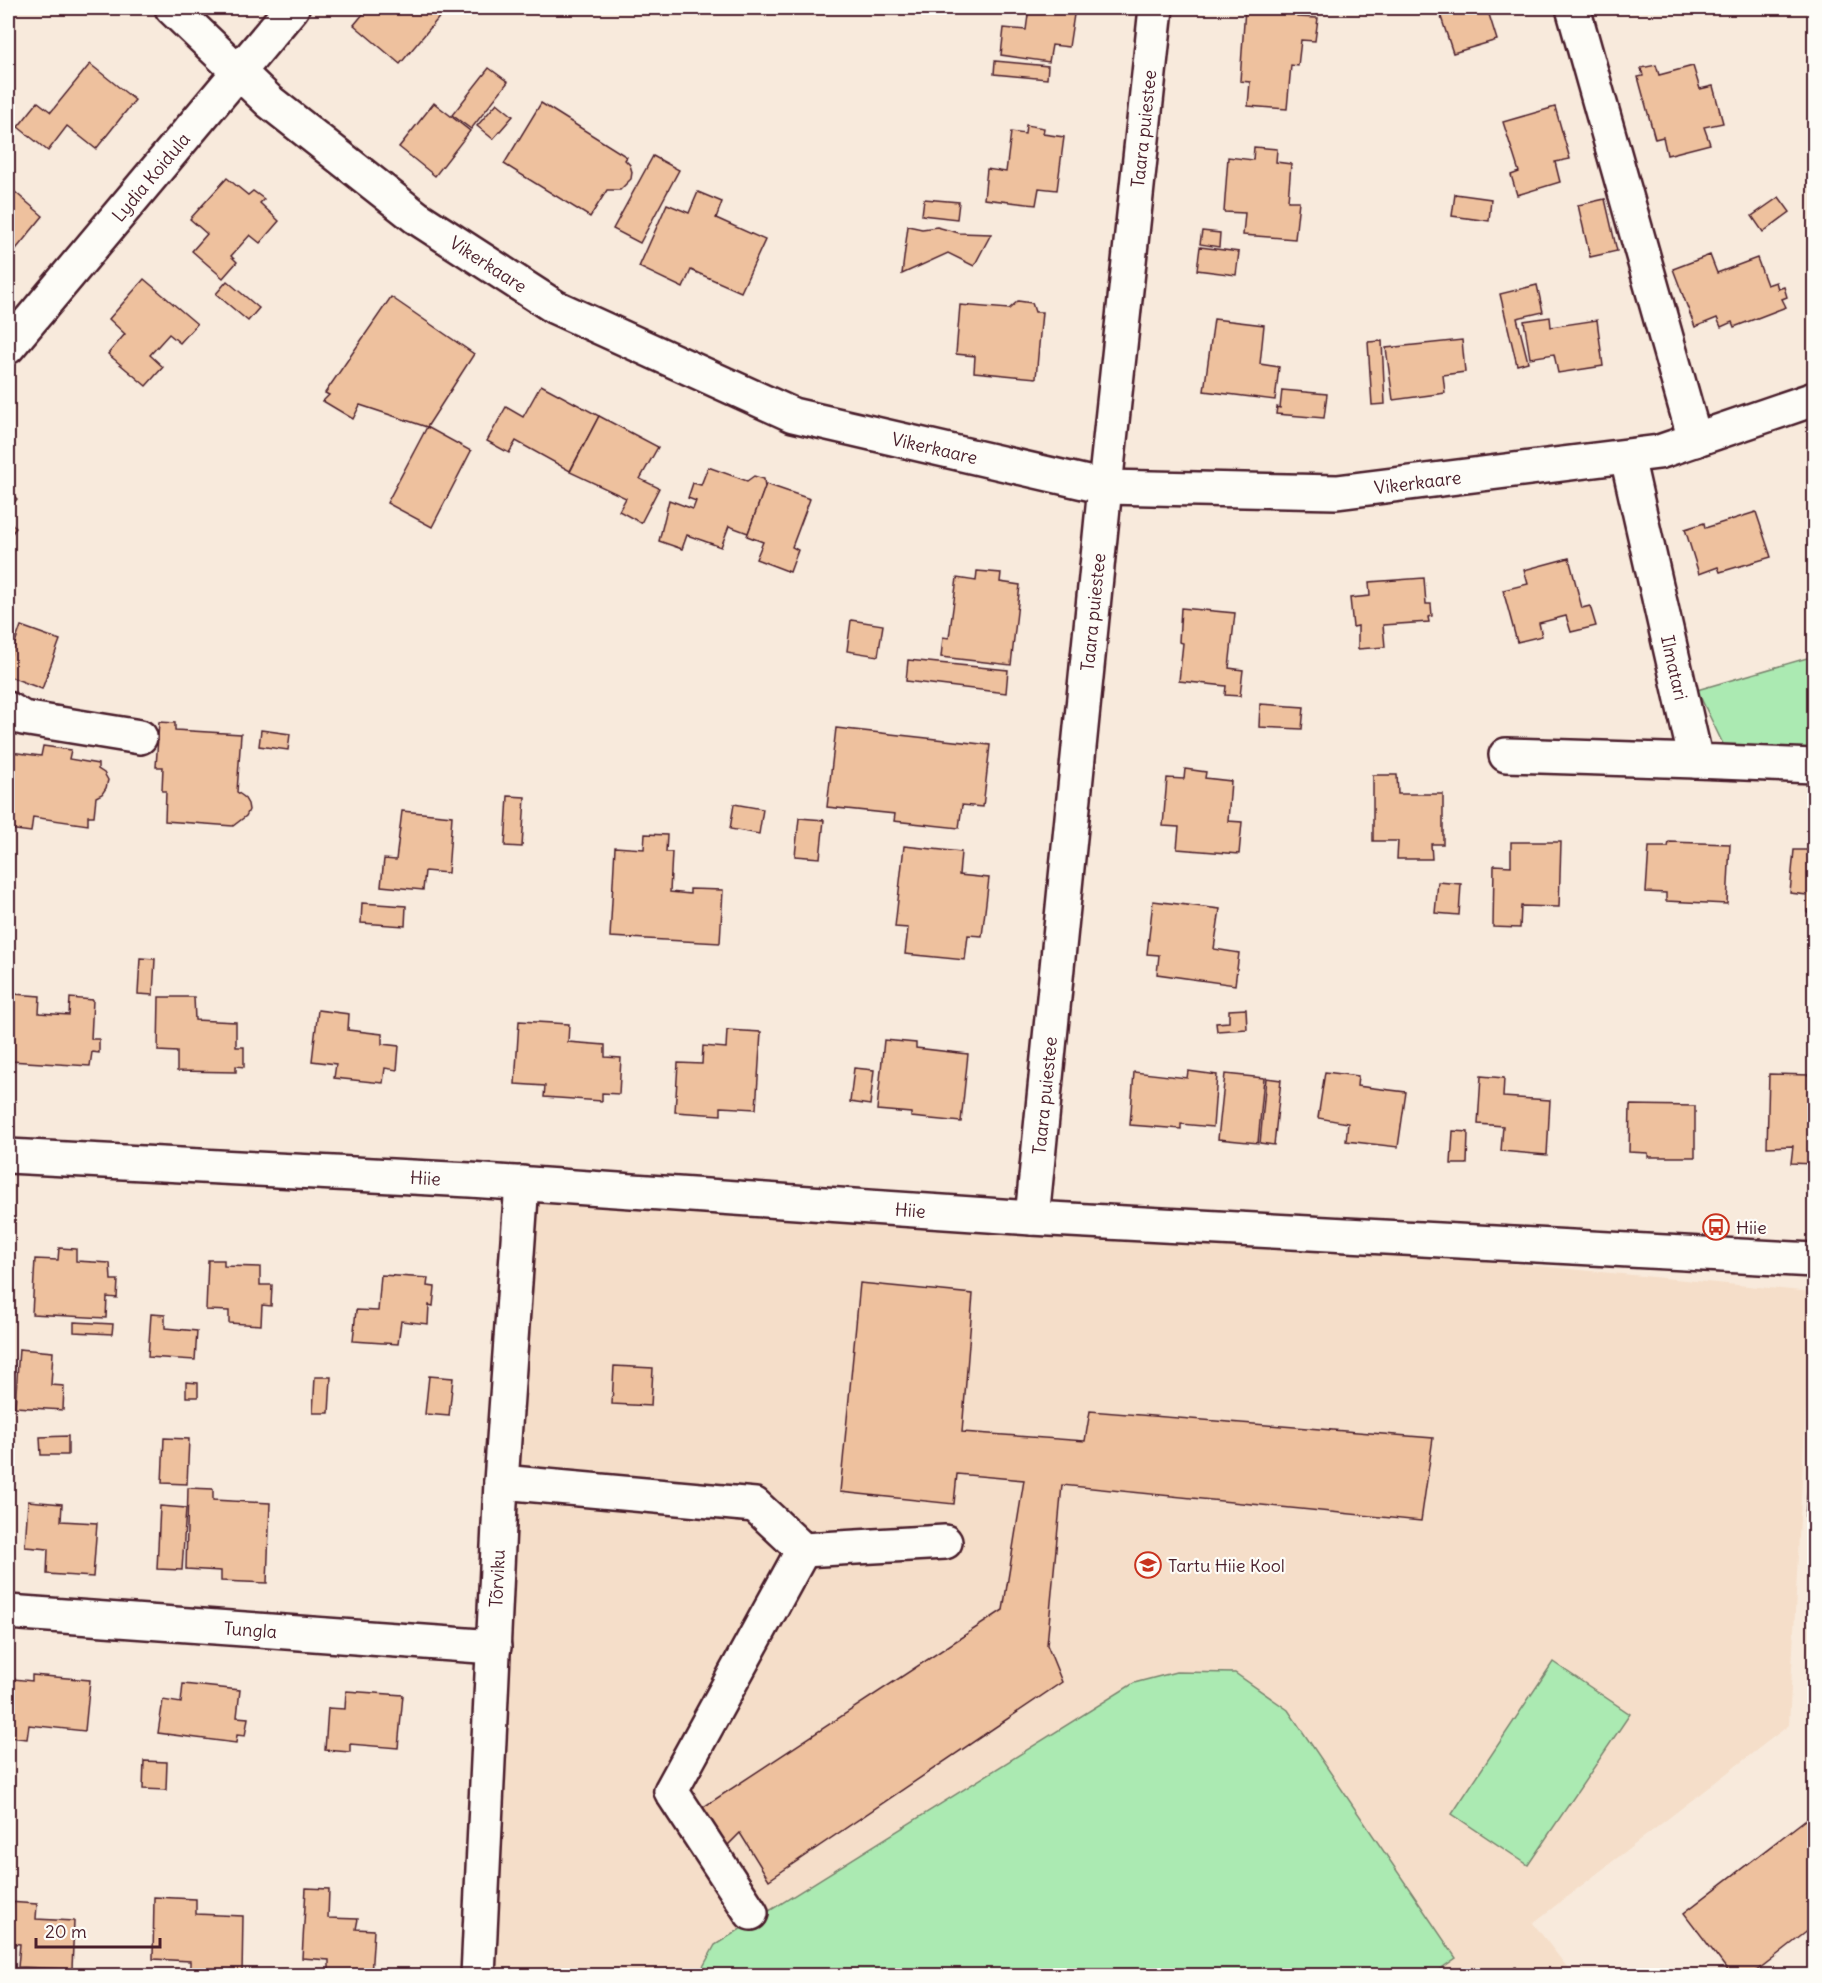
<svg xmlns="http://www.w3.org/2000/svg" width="1822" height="1983" font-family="Delius,sans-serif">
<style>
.built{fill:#f5dec9}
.green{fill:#abeab2;stroke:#7a846e;stroke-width:1.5}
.building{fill:#eec19e;stroke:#4a1f2b;stroke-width:1.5}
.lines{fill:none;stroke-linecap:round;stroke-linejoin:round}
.minor-casing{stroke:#4a1f2b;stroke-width:38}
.minor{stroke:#fdfcf7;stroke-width:33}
.labels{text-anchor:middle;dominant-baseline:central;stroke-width:4.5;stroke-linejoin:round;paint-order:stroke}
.street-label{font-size:18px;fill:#4a1f2b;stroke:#fdfcf7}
.poi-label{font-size:18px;fill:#4a1f2b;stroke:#fdfcf7;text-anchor:start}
</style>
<rect width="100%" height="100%" fill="#f8eadc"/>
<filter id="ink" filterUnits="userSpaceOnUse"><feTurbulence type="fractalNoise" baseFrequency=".0167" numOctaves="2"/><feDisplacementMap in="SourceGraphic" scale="12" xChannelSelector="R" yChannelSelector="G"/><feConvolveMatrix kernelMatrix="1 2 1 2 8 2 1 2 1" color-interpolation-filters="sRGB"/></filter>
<g filter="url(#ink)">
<path class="built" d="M522,1183L1032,1218L1812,1292L1789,1725L1533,1923L1573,1975L478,1976Z"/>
<g class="green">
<path d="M1814,656V748L1724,746L1697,690Z"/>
<path d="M1553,1662L1630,1714L1528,1865L1452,1814Z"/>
<path d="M1176,1672L1235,1673L1288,1710L1456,1958L1430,1976H698L715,1945L1134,1683Z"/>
</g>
<g class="building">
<path d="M368,8H447L400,64L354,25Z"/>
<path d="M1029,8H1075L1069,47L1052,45L1049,62L1001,55L1004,28L1026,30Z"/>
<path d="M1245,8L1297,9V17L1318,18L1315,41L1301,40L1298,66L1291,65L1287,109L1248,106L1250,82L1240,81Z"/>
<path d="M1438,8H1487L1497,40L1453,53Z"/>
<path d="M995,61L1048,66L1047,79L994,74Z"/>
<path d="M90,64L135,100L96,149L67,126L48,151L18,127L38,102L51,112Z"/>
<path d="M1656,65L1659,75L1693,66L1700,89L1713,86L1723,123L1704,127L1710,144L1667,155L1663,137L1655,139L1638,77L1643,76L1641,68Z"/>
<path d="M489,68L508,82L471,129L452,115Z"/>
<path d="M434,103L470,131L435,176L399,147Z"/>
<path d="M497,103L513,116L493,139L477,126Z"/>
<path d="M541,103L627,157L625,160L630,165L632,172L631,179L620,190H607L590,217L504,164Z"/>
<path d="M1555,107L1570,159L1555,162L1560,182L1517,195L1511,175L1519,172L1503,122Z"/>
<path d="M1026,125L1044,128L1043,134L1064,137L1057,190L1039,188L1036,205L984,199L987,169L1006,172L1011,132L1025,134Z"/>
<path d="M1254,147L1277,149L1276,162L1291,164L1288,201H1299L1295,239L1243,235L1245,213L1224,212L1228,157L1253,160Z"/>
<path d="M653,156L679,170L640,243L613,229Z"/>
<path d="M227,178L248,195L253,191L264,199L260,203L279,221L260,243L250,235L231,256L237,262L223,278L192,251L207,234L190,219Z"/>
<path d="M8,186L43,216L8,259Z"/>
<path d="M698,192L722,202L716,218L765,240L741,292L691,270L683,288L639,267L667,204L689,213Z"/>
<path d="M1455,194L1491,199L1489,221L1452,216Z"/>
<path d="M1779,197L1790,212L1763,232L1752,216Z"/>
<path d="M924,199L959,202L957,219L922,215Z"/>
<path d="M1605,199L1617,251L1590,257L1578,205Z"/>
<path d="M908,226L922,229L937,227L959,233L991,234L974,266L948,253L902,274Z"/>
<path d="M1202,231L1220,233L1219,247L1200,244Z"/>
<path d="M1200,247L1239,252L1236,275L1197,270Z"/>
<path d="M1710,255L1717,273L1757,258L1767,285L1776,282L1778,289L1784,287L1787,297L1782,299L1786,307L1734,327L1732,322L1721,327L1717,318L1695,327L1673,269Z"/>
<path d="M144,279L197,324L180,343L169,334L150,355L163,367L146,386L108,354L125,334L109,319Z"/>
<path d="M227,281L259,308L248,321L216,294Z"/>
<path d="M1537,285L1543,312L1517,318L1528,362L1517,365L1500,294Z"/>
<path d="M391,297L474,354L427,427L360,405L353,419L323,401L329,395L325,393Z"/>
<path d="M1018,301L1032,303L1035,312H1042L1036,378L974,372L975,356L956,354L960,305L1009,309Z"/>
<path d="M1550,317L1551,327L1597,320L1603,366L1558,373L1554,354L1530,358L1524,321Z"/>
<path d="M1214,319L1264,325L1260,364L1279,367L1275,400L1204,391Z"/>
<path d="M1462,340L1465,372L1443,375L1445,393L1393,400L1386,348Z"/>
<path d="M1382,341L1385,404L1372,405L1368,342Z"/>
<path d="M541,385L599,416L570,471L516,441L509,453L487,441L506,407L523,417Z"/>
<path d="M1282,390L1327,394L1324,418L1276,414L1277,407L1280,408Z"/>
<path d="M599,416L658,447L640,479L659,488L641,523L619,511L626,498L570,472Z"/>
<path d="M427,427L471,451L432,527L387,503Z"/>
<path d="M708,467L747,481L754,476L764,479L765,488L748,533L729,526L721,547L687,535L682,549L659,541L669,500L693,509L696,501L688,498L693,483L701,485Z"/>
<path d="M766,484L810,499L792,547L798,550L790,572L756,559L763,542L747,536Z"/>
<path d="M8,490L17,499L8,510Z"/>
<path d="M1756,512L1771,557L1720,572L1718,567L1699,574L1685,529L1704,523L1705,528Z"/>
<path d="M8,520L16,528L8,538Z"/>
<path d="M1569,558L1582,608L1590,606L1596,626L1571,632L1566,616L1539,623L1542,636L1517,642L1503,590L1528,584L1524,570Z"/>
<path d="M977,571L1001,573L1000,582L1020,585L1011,665L941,657L943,637L949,638L957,578L976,581Z"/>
<path d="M1424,578L1426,604H1431L1432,616L1428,617L1429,622L1383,625L1385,647L1358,649V626L1353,627L1350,598L1370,596L1369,582Z"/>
<path d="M1181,608L1235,613L1229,668L1243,670L1240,696L1225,695L1226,686L1179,681L1183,643L1179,642Z"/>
<path d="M851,620L883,625L878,656L847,651Z"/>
<path d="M21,626L60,640L42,689L8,676V662Z"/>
<path d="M908,660L1008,670L1006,693L906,681Z"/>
<path d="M1260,704L1304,707L1302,729L1259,727Z"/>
<path d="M159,722L175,723V730L241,734L237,792L244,797L248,804L249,810L246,816L233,826L165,821L166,791H162L163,767H156Z"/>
<path d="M836,728L990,745L983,807L962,805L959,828L894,821L895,814L827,807Z"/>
<path d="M261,730L290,734L288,750L259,746Z"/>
<path d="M43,746L71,750L69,759L98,764V769L104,773L108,780L106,788L102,794L96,797L94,816H88V825L33,817L31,832L8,829V774L11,752L41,756Z"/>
<path d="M1185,769L1206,772L1205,778L1231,781L1228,821L1242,822L1239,854L1177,849L1179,827L1163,826L1167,778L1184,779Z"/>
<path d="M1373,775H1397L1398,794H1443V844H1431L1432,859H1397L1398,841H1373Z"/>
<path d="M508,796L525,797L522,847L505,846Z"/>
<path d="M734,804L763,809L759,834L730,829Z"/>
<path d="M402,811L452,816L448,873L425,871L423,890L381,886L384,859L396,860Z"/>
<path d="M799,818L824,820L820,858L795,856Z"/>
<path d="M645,834L667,835L666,852H672L670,892L690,894V889L723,890L720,943L610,937L615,847L644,849Z"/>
<path d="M1511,842H1561L1559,907L1521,906L1520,928L1493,927L1494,865L1511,866Z"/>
<path d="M1669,842L1730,844L1727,904L1666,901V893L1646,892L1649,847H1668Z"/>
<path d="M904,846L961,852L959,875L989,878L982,936L968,935L965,960L905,954L908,928L895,927Z"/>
<path d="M1794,850H1814V913L1807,912V895L1790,893Z"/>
<path d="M1438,882L1461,884L1459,915L1435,913Z"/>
<path d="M1153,901L1220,909L1214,949L1239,953L1235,985L1157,974L1159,955L1147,954Z"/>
<path d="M362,903L406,906L405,926L361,923Z"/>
<path d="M140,958L155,959L153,995L138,994Z"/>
<path d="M14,994L40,996L39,1013L69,1015L70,998L93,1000L91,1039H99V1053L92,1052L90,1066L10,1061Z"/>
<path d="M159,997H194L195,1020L236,1022V1047H244V1067L236,1066V1072L177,1071V1052L158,1051Z"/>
<path d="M1246,1009L1247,1029L1217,1031L1216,1023L1229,1022V1010Z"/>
<path d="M318,1010L349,1014L348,1030L382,1034V1044L399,1046L397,1070L385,1068L383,1083L334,1078L336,1064L312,1061Z"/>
<path d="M519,1021L569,1024L568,1042L605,1045V1057L621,1058L619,1094L602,1093V1101L544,1097L545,1086L515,1084Z"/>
<path d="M727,1030L761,1032L756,1109L721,1107V1115L675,1112L678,1063L702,1064L703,1046L726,1048Z"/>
<path d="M884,1040L916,1043V1048L968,1054L961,1122L911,1117V1113L877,1110Z"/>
<path d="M854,1068L874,1070L870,1105L850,1102Z"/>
<path d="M1188,1071L1217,1075L1213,1127L1181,1124V1129L1130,1125L1134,1072L1187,1078Z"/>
<path d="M1325,1072L1358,1076L1357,1086L1406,1092L1398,1147L1346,1141L1348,1123L1318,1118Z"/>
<path d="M1225,1074L1264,1078L1258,1143L1218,1139Z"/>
<path d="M1769,1074L1810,1075L1809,1111H1814V1164L1791,1163L1793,1146L1767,1147Z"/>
<path d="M1481,1076L1504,1078L1503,1097L1550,1100L1547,1155L1501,1151L1503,1126L1478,1124Z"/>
<path d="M1266,1078L1281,1080L1274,1145L1260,1143Z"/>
<path d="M1630,1105L1695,1106V1157H1648V1153L1629,1152Z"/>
<path d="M1453,1131L1468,1132L1467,1164H1451Z"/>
<path d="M59,1248L76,1249V1261L110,1263L111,1280H118L117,1298L107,1297L106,1318L32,1314L35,1259L58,1260Z"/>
<path d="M208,1260H224V1266L260,1267V1285H272L271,1306L262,1305L261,1325L229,1323V1311L206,1310Z"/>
<path d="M381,1275L428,1278L427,1286L435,1287L433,1306L429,1305L428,1324L401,1321L398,1344L353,1341L356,1310L378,1311Z"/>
<path d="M860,1283L973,1294L962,1432L1085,1441L1090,1411L1433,1438L1421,1521L1062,1485L1047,1645L1062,1682L769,1880L740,1833L727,1846L702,1808L1003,1610L1024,1480L957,1474L954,1504L840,1492Z"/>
<path d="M151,1314L165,1315V1328L197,1331L195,1360L148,1357Z"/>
<path d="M74,1322L113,1324L112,1334L74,1332Z"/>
<path d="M19,1349L53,1352L51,1385L64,1386L63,1410L15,1407Z"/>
<path d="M614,1366L653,1368L651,1406L612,1404Z"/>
<path d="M429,1376L453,1378L449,1416L425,1414Z"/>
<path d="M315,1377H331L329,1413H313Z"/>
<path d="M186,1382L198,1383V1397H186Z"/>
<path d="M68,1436V1455H41L40,1437Z"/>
<path d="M164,1438L189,1439L187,1484L162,1483Z"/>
<path d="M1809,1480L1814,1481V1517L1805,1516Z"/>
<path d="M188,1488L213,1489V1500L270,1503L267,1583L221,1581V1571L186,1569Z"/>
<path d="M28,1501L62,1504L61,1521L97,1523L93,1577L47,1574L48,1549L25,1547Z"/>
<path d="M160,1506L186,1508L182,1570L157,1569Z"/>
<path d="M32,1675L90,1680L85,1731L29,1725L27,1739L8,1737L14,1679L32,1681Z"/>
<path d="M183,1684L240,1690L237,1717L248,1718L245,1736L237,1735L236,1743L158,1733L163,1700L181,1703Z"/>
<path d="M346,1691L403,1695L398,1748L350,1744V1752L325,1750L328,1708L345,1709Z"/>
<path d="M144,1761L167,1762L166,1790L143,1789Z"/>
<path d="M1814,1813V1926L1750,1976H1732L1684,1913Z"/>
<path d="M306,1888L329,1889L328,1918L358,1919L356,1929L374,1930L371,1976H329V1960L302,1958Z"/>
<path d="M154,1897L196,1899V1914L243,1916L242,1976L190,1975V1961L153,1959Z"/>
<path d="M8,1902L37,1904L36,1919L74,1921L72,1969L18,1967L20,1944L8,1943Z"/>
<path d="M1515,1967L1521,1976H1504Z"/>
</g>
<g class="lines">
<g class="minor-casing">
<g id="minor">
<path id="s1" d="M172,8L270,102L416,217L555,307L793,415L1105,487L1337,492L1659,452L1814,399"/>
<path d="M1573,8L1695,440"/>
<path id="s2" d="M8,347L292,8"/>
<path id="s3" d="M1627,457L1696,761L1814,766"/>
<path d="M8,709L23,718L140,737"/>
<path d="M1506,755L1696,761"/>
<path id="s4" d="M8,1156L470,1180L1032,1218L1814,1260"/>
<path id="s5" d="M1032,1218L1105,487L1156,8"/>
<path d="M501,1482L755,1505L803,1550L945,1542"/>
<path id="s6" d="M8,1612L494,1647"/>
<path d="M751,1913L671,1791L803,1550"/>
<path id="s7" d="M478,1976L501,1482L522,1183"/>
</g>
</g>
<use href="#minor" class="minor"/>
</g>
</g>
<defs>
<g id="bus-ring" transform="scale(1.35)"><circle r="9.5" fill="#fdfcf7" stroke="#c8321e" stroke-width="1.5"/><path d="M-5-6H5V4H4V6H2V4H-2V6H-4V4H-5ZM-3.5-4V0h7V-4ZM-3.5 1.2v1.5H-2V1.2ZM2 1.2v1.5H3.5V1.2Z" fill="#c8321e"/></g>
<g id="school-ring" transform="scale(1.35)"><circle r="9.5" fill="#fdfcf7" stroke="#c8321e" stroke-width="1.5"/><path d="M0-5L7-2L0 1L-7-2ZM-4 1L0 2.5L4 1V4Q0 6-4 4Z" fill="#c8321e"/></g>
</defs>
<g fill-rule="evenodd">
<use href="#bus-ring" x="1716" y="1227"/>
<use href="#school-ring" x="1148" y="1565"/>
</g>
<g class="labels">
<g class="street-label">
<text stroke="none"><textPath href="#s5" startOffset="1095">Taara puiestee</textPath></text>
<text stroke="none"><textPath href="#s2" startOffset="222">Lydia Koidula</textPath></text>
<text stroke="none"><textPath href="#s1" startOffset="408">Vikerkaare</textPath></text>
<text stroke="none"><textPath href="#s1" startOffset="894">Vikerkaare</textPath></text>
<text stroke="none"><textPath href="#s1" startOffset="1382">Vikerkaare</textPath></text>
<text stroke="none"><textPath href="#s5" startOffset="609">Taara puiestee</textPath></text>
<text stroke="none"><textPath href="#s3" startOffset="216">Ilmatari</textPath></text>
<text stroke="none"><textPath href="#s5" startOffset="123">Taara puiestee</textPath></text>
<text stroke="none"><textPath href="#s4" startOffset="418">Hiie</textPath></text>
<text stroke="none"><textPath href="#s4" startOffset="904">Hiie</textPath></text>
<text stroke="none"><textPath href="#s7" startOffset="398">Tõrviku</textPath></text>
<text stroke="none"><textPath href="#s6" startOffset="243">Tungla</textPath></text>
</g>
<g class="poi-label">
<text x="1736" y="1227">Hiie</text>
<text x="1168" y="1565">Tartu Hiie Kool</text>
</g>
</g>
<rect width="1822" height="1983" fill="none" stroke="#fdfcf7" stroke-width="30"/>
<rect x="15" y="15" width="1792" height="1953" fill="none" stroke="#4a1f2b" stroke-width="2" filter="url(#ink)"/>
<path d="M36 1938v9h124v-9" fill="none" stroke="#4a1f2b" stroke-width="3"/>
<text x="45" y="1938" font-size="18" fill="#4a1f2b" stroke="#fdfcf7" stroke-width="4.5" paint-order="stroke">20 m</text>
</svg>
